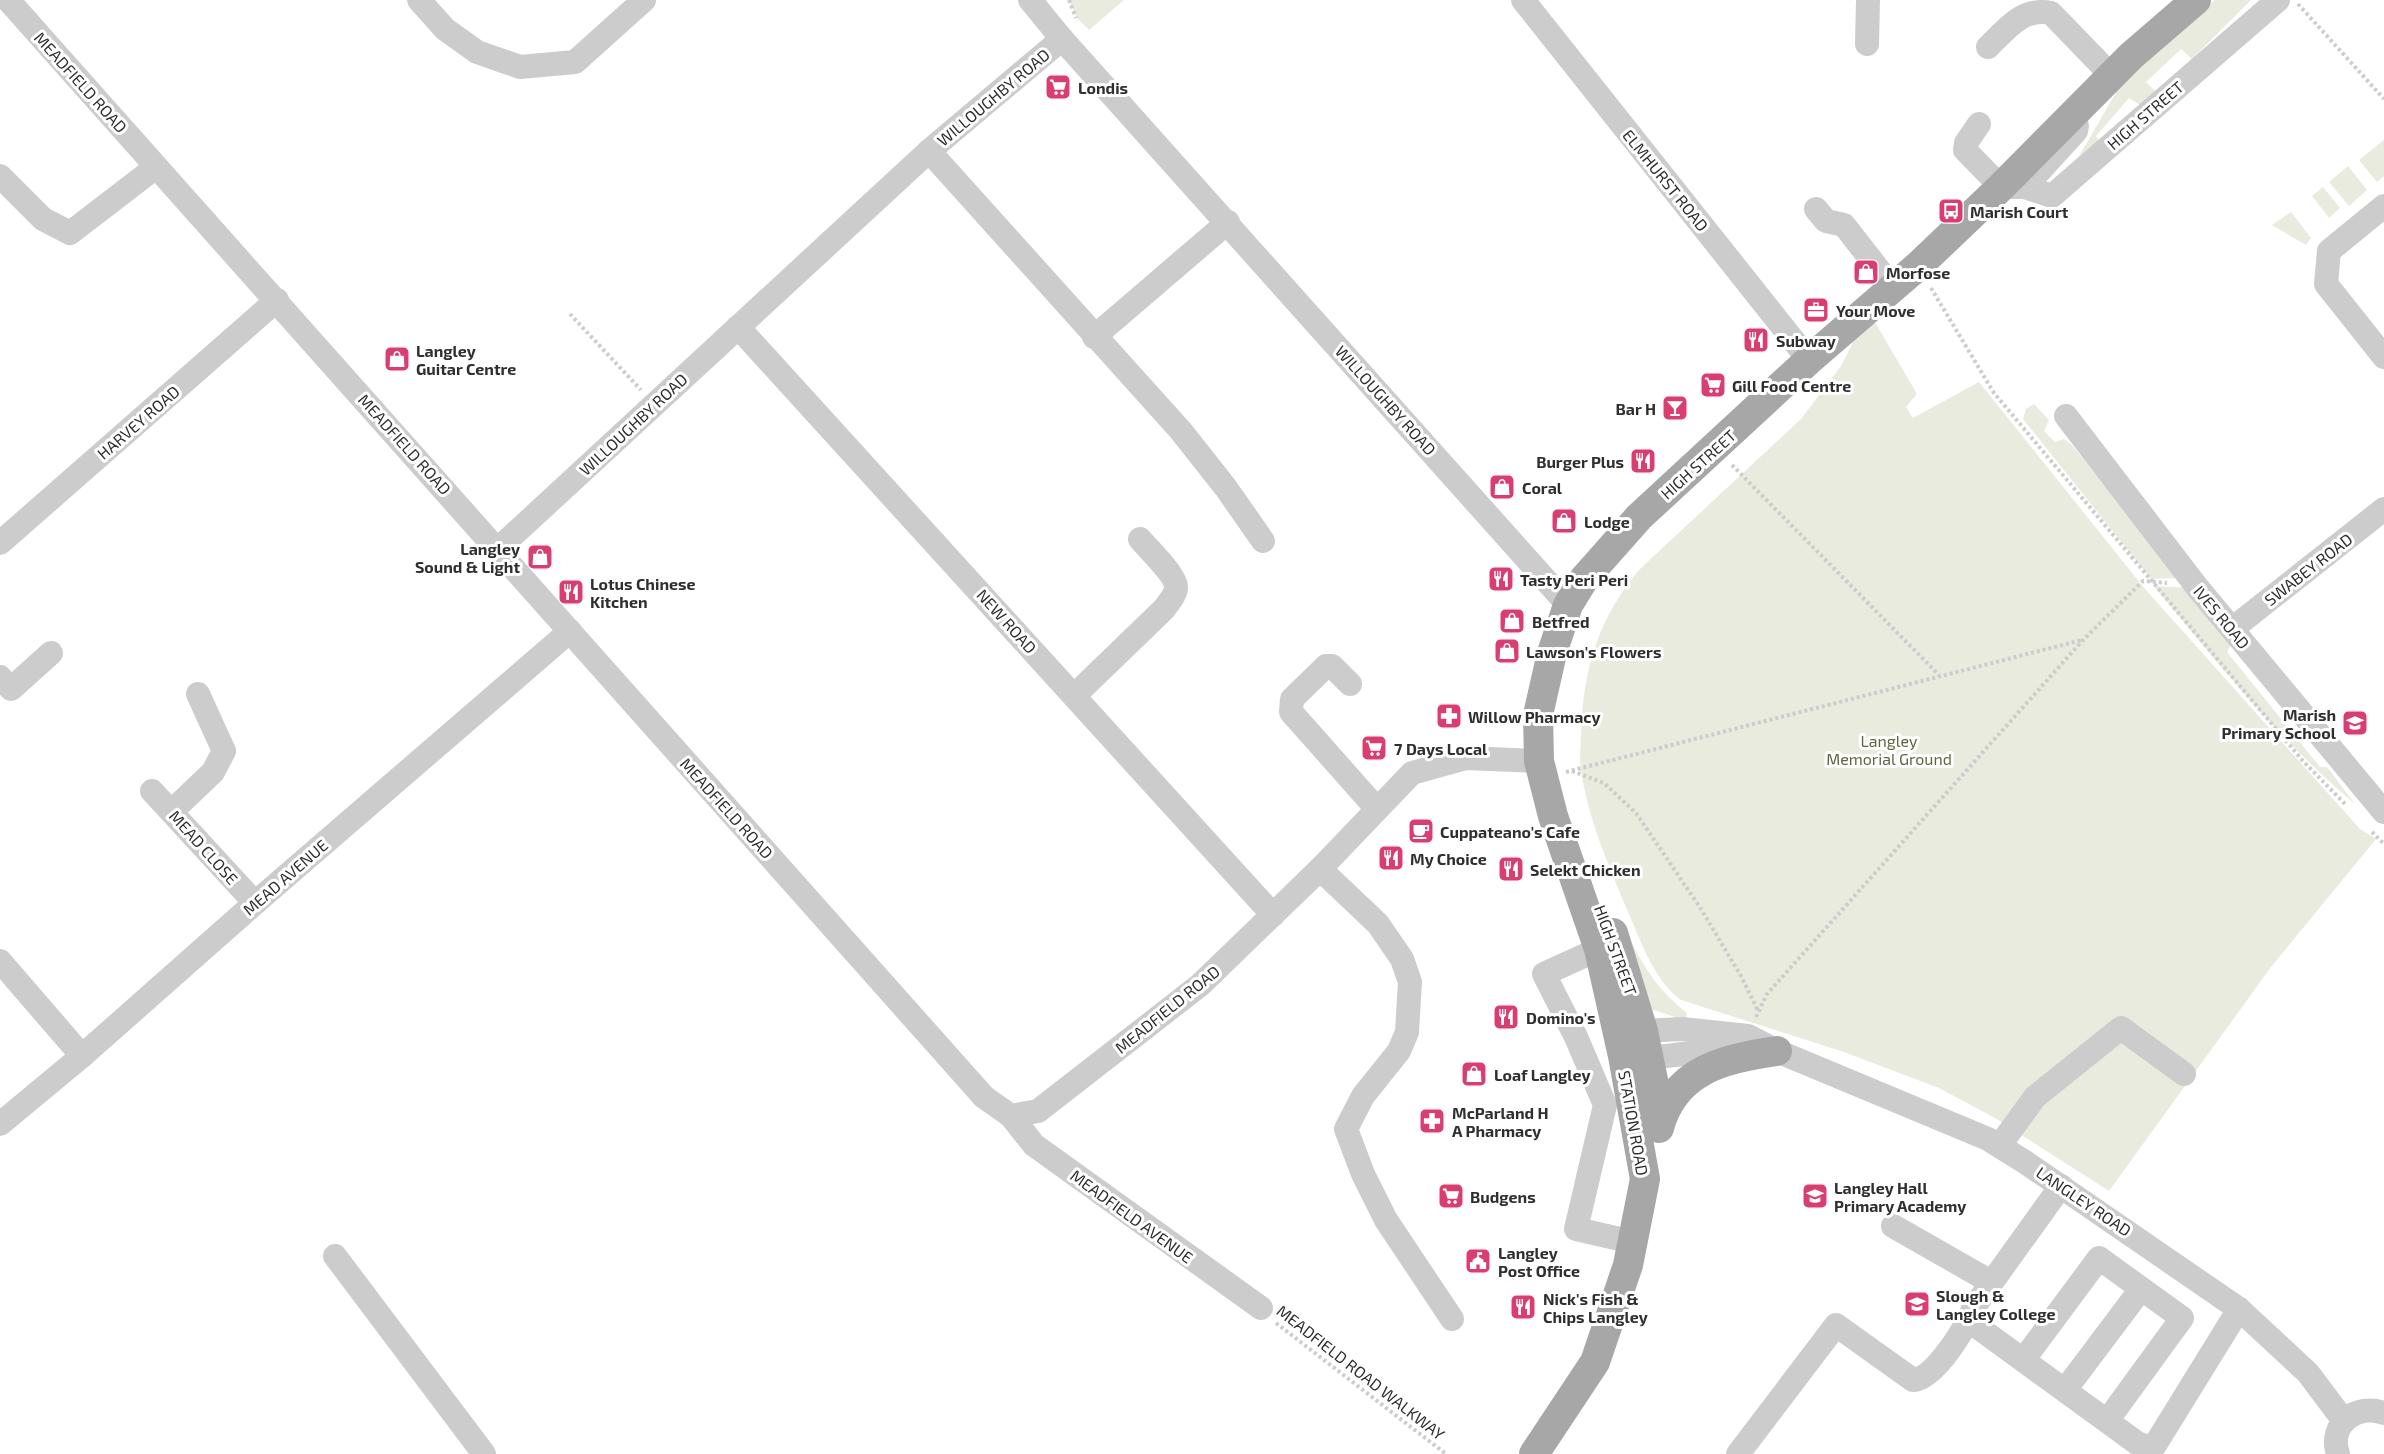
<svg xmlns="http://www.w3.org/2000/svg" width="2384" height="1454" font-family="'Exo 2',sans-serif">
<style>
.green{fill:#e8ebde}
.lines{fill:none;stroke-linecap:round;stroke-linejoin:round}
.path{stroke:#ccc;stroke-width:4;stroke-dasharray:3 3;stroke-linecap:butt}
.minor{stroke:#ccc;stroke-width:24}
.major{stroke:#a7a7a7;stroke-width:30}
.labels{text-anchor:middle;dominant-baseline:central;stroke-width:6;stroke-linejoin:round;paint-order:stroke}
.street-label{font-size:16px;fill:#2f2f2f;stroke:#fff}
.poi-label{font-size:16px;font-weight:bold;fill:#2f2f2f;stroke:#fff;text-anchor:start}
.park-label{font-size:16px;fill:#5c673f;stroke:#fff}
</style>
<rect width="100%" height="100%" fill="#fff"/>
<g class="green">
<path d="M1069,0H1124L1089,30L1077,18Z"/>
<path d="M2215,0H2251L2192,59L2181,49L2146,82L2158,94L2143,107L2129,98L2096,136L2104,147L2078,158L2121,84L2143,58Z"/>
<path d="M2384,140V176L2377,182L2359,160Z"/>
<path d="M2348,166L2367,190L2349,206L2329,182Z"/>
<path d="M2323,187L2340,208L2329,218L2312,196Z"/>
<path d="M2291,212L2311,238L2306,245L2272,225Z"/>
<path d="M1872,317L1917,394L1906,407L1913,418L1979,382L2145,589L2360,829L2376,839L2271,967L2109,1191L1995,1118L1939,1088L1841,1051L1681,1000C1653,979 1642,943 1628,912C1609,866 1588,819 1581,770C1579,758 1581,745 1581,733C1583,669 1599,615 1642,567L1801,419L1841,366L1857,334Z"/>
<path d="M2034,404L2049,420L2044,431L2055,442L2064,439L2071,444L2180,578L2151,579L2023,419L2026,409Z"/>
<path d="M2154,586L2190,588L2231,645L2227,652L2320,767H2327L2355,804C2279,740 2217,662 2154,586Z"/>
<path d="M1619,919C1639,957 1652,986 1687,1013L1686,1018L1675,1017L1651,1009L1616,920Z"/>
</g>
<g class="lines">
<g class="path">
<path d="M1069,0L1076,18"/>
<path d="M2298,4L2384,99"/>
<path d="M1931,288L1994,393L2303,761L2346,805"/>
<path d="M570,314L641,390"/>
<path d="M1732,465L1939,675"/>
<path d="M1572,771L1604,783L1636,813L1701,909L1741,976L1758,1011"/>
<path d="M1566,772L2082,640"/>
<path d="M2372,832L2384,844"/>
<path d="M1756,1017L1767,994L2083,640L2143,581L2167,583"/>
<path d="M1276,1323L1446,1454"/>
</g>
<g class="minor">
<path d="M8,0L984,1097L1011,1116L1034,1145L1261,1308"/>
<path d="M419,0L445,29L477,52L520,67L575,62L644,0"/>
<path d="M1030,0L1062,39"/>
<path d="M1523,0L1809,360"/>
<path d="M1867,44L1868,0"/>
<path d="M1988,47C2007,29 2022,7 2051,13L2111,75"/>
<path d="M1979,124L1966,143L1965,150L2001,187H2025L2052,196L2278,0"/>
<path d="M929,151L1181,431L1226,488L1263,541"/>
<path d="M0,176L43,219L70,233L156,167"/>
<path d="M2025,187L2076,131L2077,126"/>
<path d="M2384,206L2329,251L2326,284L2384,357"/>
<path d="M1816,209L1826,221L1844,225L1893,288"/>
<path d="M738,327L1273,915"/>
<path d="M1094,337L1228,222"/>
<path d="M2066,416L2197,587L2384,812"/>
<path d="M0,543L277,300"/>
<path d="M498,549L929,151L1062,39L1568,605"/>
<path d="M2232,629L2384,509"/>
<path d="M0,677L11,689L51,653"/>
<path d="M1350,684L1332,666H1326L1292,699L1291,712L1377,809"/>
<path d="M1075,695L1164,609C1168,603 1176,595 1176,587C1176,575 1148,549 1140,539"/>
<path d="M152,791L255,903"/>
<path d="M172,811L213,772L224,751L198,694"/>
<path d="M1320,869L1378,924L1402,959L1410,982L1407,1032L1399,1051L1363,1096L1346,1129L1363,1174L1386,1220L1452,1319"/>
<path d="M1599,949L1544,974L1576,1037L1605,1105L1576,1229L1633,1242"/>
<path d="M0,961L82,1056"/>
<path d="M1632,1045L1643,1031L1682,1029L1748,1036L1777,1051L1988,1139L2025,1162L2239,1309L2308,1373L2344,1421"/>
<path d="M1631,1056L1648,1058L1745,1047"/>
<path d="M1011,1116L1038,1111L1200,985L1320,869L1412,773L1466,758L1539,761"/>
<path d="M0,1124L82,1056L255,903L570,631"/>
<path d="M2000,1145L2035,1097L2121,1028L2184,1074"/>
<path d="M2061,1186L1974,1307L1968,1320L2137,1443L2148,1447L2155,1445L2239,1309"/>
<path d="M1893,1226L1991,1282"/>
<path d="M335,1256L484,1454"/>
<path d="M2024,1359L2099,1258L2182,1318L2107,1421"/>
<path d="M2065,1390L2141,1289"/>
<path d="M1738,1454L1836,1325L1913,1380C1933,1379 1959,1337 1968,1320"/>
<path d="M2338,1454C2328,1424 2357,1403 2384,1413"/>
</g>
<g class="major">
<path d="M1613,933L1643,1031L1661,1119"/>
<path d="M1659,1128C1674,1070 1725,1058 1777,1051"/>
<path d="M1534,1454L1595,1362L1628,1265L1645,1179L1623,1056L1599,949L1553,816L1539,761L1538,715L1552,653L1568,605L1584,579L1639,517L1809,360L1918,266L2001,187L2131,56L2196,0"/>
</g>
</g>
<defs>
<g id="supermarket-square" transform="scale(1.35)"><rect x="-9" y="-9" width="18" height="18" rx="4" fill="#d83e6f" stroke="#fff"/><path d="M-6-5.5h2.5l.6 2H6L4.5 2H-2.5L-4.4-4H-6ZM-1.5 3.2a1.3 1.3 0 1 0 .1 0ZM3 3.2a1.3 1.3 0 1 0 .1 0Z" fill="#fff"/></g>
<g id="bus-square" transform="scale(1.35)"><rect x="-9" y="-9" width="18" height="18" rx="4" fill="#d83e6f" stroke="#fff"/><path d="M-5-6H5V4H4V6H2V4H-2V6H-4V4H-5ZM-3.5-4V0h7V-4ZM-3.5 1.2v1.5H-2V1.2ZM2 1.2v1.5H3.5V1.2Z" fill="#fff"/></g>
<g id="shop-square" transform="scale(1.35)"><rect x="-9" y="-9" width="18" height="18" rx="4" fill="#d83e6f" stroke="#fff"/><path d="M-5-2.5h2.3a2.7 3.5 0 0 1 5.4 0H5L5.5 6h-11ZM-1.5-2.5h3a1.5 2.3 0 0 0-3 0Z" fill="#fff"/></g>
<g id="office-square" transform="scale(1.35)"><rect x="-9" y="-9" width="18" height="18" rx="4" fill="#d83e6f" stroke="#fff"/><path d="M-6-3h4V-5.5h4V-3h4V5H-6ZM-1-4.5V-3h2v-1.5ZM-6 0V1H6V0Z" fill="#fff"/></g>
<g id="restaurant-square" transform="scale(1.35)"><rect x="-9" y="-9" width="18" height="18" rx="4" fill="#d83e6f" stroke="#fff"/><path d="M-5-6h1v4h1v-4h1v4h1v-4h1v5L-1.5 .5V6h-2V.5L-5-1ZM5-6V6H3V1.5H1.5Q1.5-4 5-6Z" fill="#fff"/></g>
<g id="bar-square" transform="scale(1.35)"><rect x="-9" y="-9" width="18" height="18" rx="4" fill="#d83e6f" stroke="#fff"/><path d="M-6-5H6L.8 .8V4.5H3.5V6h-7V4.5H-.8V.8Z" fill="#fff"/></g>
<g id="pharmacy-square" transform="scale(1.35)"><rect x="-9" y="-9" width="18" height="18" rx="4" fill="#d83e6f" stroke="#fff"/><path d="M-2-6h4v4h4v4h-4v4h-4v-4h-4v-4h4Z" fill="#fff"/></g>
<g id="school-square" transform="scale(1.35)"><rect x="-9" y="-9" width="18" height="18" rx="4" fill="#d83e6f" stroke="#fff"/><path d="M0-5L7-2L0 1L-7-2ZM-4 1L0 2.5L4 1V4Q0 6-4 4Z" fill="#fff"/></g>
<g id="cafe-square" transform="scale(1.35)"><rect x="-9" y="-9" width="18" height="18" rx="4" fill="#d83e6f" stroke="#fff"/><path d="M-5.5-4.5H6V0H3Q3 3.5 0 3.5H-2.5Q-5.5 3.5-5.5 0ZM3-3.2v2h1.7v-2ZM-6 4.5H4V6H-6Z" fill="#fff"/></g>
<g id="civic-square" transform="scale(1.35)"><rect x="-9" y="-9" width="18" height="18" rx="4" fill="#d83e6f" stroke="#fff"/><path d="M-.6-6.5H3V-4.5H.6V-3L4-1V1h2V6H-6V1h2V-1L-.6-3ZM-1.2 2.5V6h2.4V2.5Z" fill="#fff"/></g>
<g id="university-square" transform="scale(1.35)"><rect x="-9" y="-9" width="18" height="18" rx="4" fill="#d83e6f" stroke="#fff"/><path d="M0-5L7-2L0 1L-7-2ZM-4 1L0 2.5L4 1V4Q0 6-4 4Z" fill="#fff"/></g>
</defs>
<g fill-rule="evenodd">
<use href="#supermarket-square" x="1058" y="87"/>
<use href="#bus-square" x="1951" y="211"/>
<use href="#shop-square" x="1866" y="272"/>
<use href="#office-square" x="1816" y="310"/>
<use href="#restaurant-square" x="1756" y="340"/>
<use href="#shop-square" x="397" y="359"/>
<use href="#supermarket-square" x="1713" y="385"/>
<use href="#bar-square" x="1675" y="408"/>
<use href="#restaurant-square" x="1643" y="461"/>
<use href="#shop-square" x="1502" y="487"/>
<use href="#shop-square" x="1564" y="521"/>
<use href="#shop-square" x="540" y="557"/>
<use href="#restaurant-square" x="1501" y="579"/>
<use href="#restaurant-square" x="571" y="592"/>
<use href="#shop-square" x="1512" y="621"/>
<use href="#shop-square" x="1507" y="651"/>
<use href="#pharmacy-square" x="1449" y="716"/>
<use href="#school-square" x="2355" y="723"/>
<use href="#supermarket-square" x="1374" y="748"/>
<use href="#cafe-square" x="1421" y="831"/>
<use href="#restaurant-square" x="1391" y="858"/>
<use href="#restaurant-square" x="1511" y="869"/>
<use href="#restaurant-square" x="1506" y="1017"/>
<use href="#shop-square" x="1474" y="1074"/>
<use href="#pharmacy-square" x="1432" y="1121"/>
<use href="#supermarket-square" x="1451" y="1196"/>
<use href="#school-square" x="1815" y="1196"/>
<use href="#civic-square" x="1478" y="1261"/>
<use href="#university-square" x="1917" y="1304"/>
<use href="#restaurant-square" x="1523" y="1307"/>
</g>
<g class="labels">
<g class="street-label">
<text transform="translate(81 82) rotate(48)">MEADFIELD ROAD</text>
<text transform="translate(993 97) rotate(-40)">WILLOUGHBY ROAD</text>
<text transform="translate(2145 115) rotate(-41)">HIGH STREET</text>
<text transform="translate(1666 180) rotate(51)">ELMHURST ROAD</text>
<text transform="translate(1386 400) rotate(48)">WILLOUGHBY ROAD</text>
<text transform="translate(138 422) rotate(-41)">HARVEY ROAD</text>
<text transform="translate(633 424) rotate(-43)">WILLOUGHBY ROAD</text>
<text transform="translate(405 444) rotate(48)">MEADFIELD ROAD</text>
<text transform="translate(1698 464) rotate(-42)">HIGH STREET</text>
<text transform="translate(2308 569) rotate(-38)">SWABEY ROAD</text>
<text transform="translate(2222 617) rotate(50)">IVES ROAD</text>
<text transform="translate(1007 621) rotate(48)">NEW ROAD</text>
<text transform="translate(727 808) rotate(48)">MEADFIELD ROAD</text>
<text transform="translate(204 847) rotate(48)">MEAD CLOSE</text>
<text transform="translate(285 877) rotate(-41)">MEAD AVENUE</text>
<text transform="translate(1616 950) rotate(70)">HIGH STREET</text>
<text transform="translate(1167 1009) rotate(-39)">MEADFIELD ROAD</text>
<text transform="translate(1634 1123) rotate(80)">STATION ROAD</text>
<text transform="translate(2084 1201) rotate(34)">LANGLEY ROAD</text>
<text transform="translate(1132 1216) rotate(36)">MEADFIELD AVENUE</text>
<text transform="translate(1361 1372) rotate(38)">MEADFIELD ROAD WALKWAY</text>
</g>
<g class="poi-label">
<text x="1078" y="87">Londis</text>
<text x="1970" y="211">Marish Court</text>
<text x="1886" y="272">Morfose</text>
<text x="1836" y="310">Your Move</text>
<text x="1776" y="340">Subway</text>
<text x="416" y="350">Langley<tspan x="416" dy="18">Guitar Centre</tspan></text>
<text x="1732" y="385">Gill Food Centre</text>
<text x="1656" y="408" text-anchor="end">Bar H</text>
<text x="1624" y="461" text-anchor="end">Burger Plus</text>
<text x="1522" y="487">Coral</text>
<text x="1584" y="521">Lodge</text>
<text x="520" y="548" text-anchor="end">Langley<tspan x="520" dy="18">Sound &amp; Light</tspan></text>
<text x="1520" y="579">Tasty Peri Peri</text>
<text x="590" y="583">Lotus Chinese<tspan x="590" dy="18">Kitchen</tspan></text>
<text x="1532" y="621">Betfred</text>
<text x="1526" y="651">Lawson's Flowers</text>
<text x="2336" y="714" text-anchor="end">Marish<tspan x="2336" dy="18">Primary School</tspan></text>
<text x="1468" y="716">Willow Pharmacy</text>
<text x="1394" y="748">7 Days Local</text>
<text x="1440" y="831">Cuppateano's Cafe</text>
<text x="1410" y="858">My Choice</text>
<text x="1530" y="869">Selekt Chicken</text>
<text x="1526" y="1017">Domino's</text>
<text x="1494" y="1074">Loaf Langley</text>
<text x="1452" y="1112">McParland H<tspan x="1452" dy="18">A Pharmacy</tspan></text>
<text x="1834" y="1187">Langley Hall<tspan x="1834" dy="18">Primary Academy</tspan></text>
<text x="1470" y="1196">Budgens</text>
<text x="1498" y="1252">Langley<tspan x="1498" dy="18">Post Office</tspan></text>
<text x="1936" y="1295">Slough &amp;<tspan x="1936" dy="18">Langley College</tspan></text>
<text x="1543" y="1298">Nick's Fish &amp;<tspan x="1543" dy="18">Chips Langley</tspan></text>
</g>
<g class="park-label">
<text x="1889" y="740">Langley<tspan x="1889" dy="18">Memorial Ground</tspan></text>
</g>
</g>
</svg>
